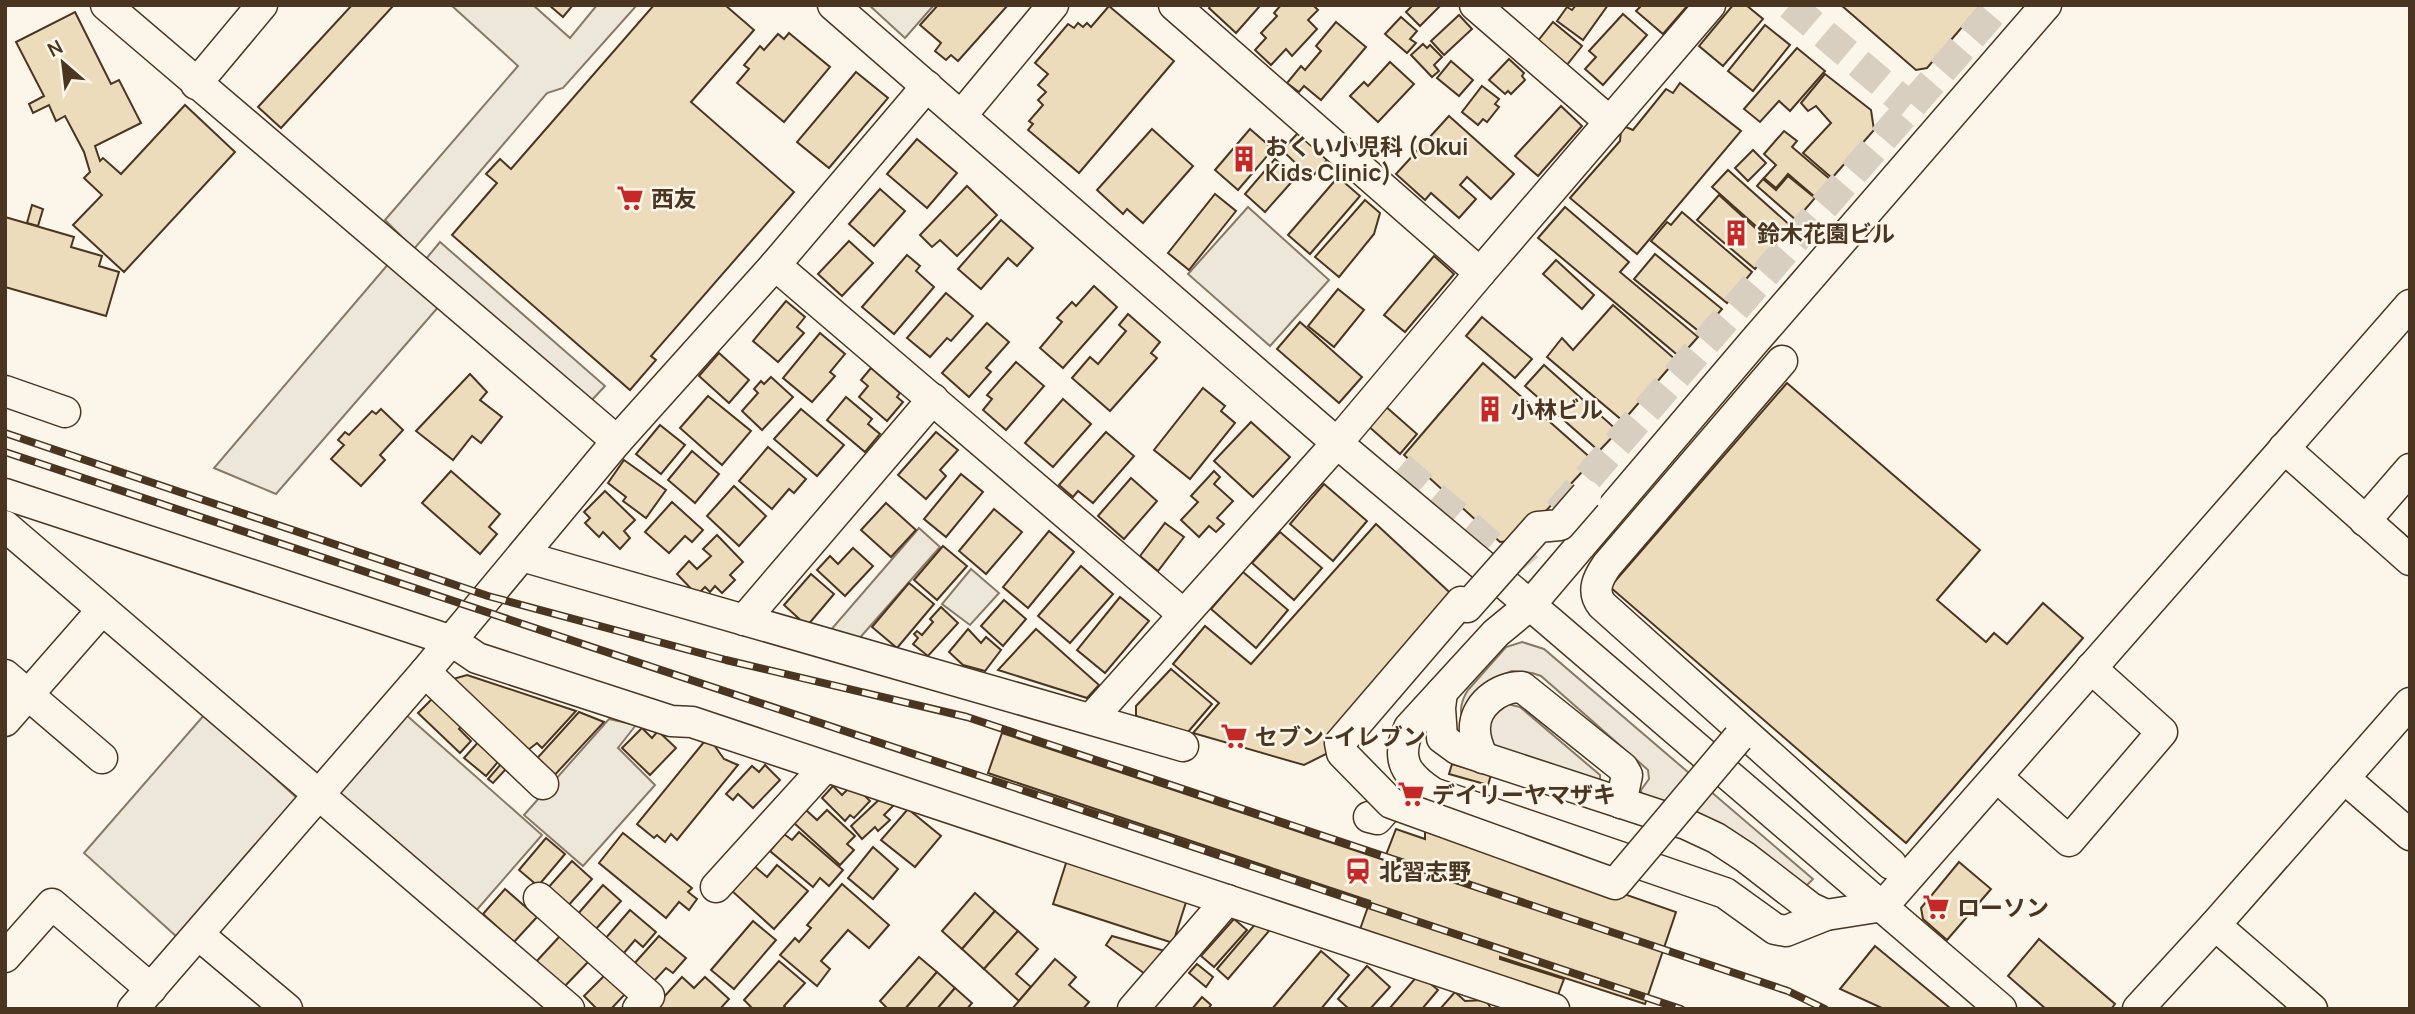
<svg xmlns="http://www.w3.org/2000/svg" width="2415" height="1014" font-family="Manrope,'Noto Sans JP',sans-serif">
<style>
.green{fill:#ede6d9;stroke:#887966;stroke-width:2}
.parking{fill:#ede7d9;stroke:#887966;stroke-width:2}
.building{fill:#ecdcbc;stroke:#4a3520;stroke-width:2}
.lines{fill:none;stroke-linecap:round;stroke-linejoin:round}
.minor-tunnel{stroke:#d8cfc1;stroke-width:30;stroke-dasharray:30 15;stroke-linecap:butt}
.minor-casing{stroke:#4a3520;stroke-width:33}
.minor{stroke:#fbf6e9;stroke-width:30}
.rail-casing{stroke:#4a3520;stroke-width:8}
.rail{stroke:#fbf6e9;stroke-width:5;stroke-dasharray:16;stroke-linecap:butt}
.minor-bridge-casing{stroke:#4a3520;stroke-width:33;stroke-linecap:butt}
.minor-bridge{stroke:#fbf6e9;stroke-width:30}
.labels{text-anchor:middle;dominant-baseline:central;stroke-width:5;stroke-linejoin:round;paint-order:stroke}
.poi-label{font-size:23px;font-weight:bold;fill:#4a3520;stroke:#fbf6e9;text-anchor:start}
</style>
<rect width="100%" height="100%" fill="#fbf6e9"/>
<g class="green">
<path d="M1522,642L1544,649L1813,879L1805,887L1642,797L1641,790L1649,779L1648,770L1541,676L1532,673L1512,671L1494,678L1488,683L1464,722C1458,712 1462,699 1468,690L1506,647Z"/>
<path d="M1507,704L1520,707L1600,775V783L1496,749L1490,743L1486,720Z"/>
</g>
<g class="parking">
<path d="M451,5H533L570,38L597,5H637L563,88L547,93L414,249L385,220L518,66Z"/>
<path d="M869,5H934L905,38Z"/>
<path d="M1248,207L1329,280L1270,346L1188,274Z"/>
<path d="M440,242L605,386L590,402L426,259Z"/>
<path d="M390,262L440,305L276,494L214,468Z"/>
<path d="M919,528L940,547L857,641L829,632Z"/>
<path d="M971,569L999,593L970,625L942,604Z"/>
<path d="M404,713L542,835L474,913L334,793Z"/>
<path d="M205,714L298,799L177,937L84,853Z"/>
<path d="M609,719L636,725L618,748L655,785L583,866L524,815Z"/>
</g>
<g class="building">
<path d="M352,5H394L281,128L258,107Z"/>
<path d="M549,5H573L563,17Z"/>
<path d="M654,5H725L754,30L691,102L794,192L651,356L656,360L630,390L452,235L497,183L486,174L500,159L511,169Z"/>
<path d="M938,5H1008L958,61L951,55L946,60L935,51L941,43L920,25Z"/>
<path d="M1211,5H1257L1259,7L1236,33L1209,8Z"/>
<path d="M1281,5H1313L1318,10L1308,20L1317,29L1292,56L1286,49L1271,65L1255,50L1266,38L1261,33L1277,16L1274,13Z"/>
<path d="M1413,5H1441L1420,26L1406,12Z"/>
<path d="M1576,5H1608L1583,40L1557,21L1567,7L1572,10Z"/>
<path d="M1642,5H1688L1663,34L1636,11Z"/>
<path d="M1733,5H1746L1763,19L1723,66L1699,46Z"/>
<path d="M1841,5H1981L1927,68L1916,70Z"/>
<path d="M1109,6L1174,61L1079,173L1028,130L1033,124L1029,121L1043,105L1038,100L1046,92L1038,85L1048,74L1035,63L1068,24L1074,28L1078,23L1083,27L1087,23L1091,27Z"/>
<path d="M75,12L111,84L119,80L141,123L95,146L100,161L103,158L121,174L185,105L235,152L124,272L73,225L102,195L84,178L90,172L84,152L65,116L56,121L49,105L33,113L29,104L44,96L16,42Z"/>
<path d="M1623,14L1647,35L1603,85L1585,69L1596,57L1589,51Z"/>
<path d="M1459,15L1472,29L1444,55L1431,41Z"/>
<path d="M1401,17L1417,31L1410,39L1416,43L1407,53L1385,34Z"/>
<path d="M1336,22L1366,47L1321,100L1304,86L1299,92L1287,83L1301,66L1305,70L1321,51L1316,46Z"/>
<path d="M1553,22L1582,46L1566,66L1537,42Z"/>
<path d="M1765,25L1790,45L1753,91L1728,71Z"/>
<path d="M789,33L830,67L784,122L737,83L749,69L744,65L760,46L764,50L778,34L784,39Z"/>
<path d="M1423,44L1427,48L1430,45L1442,57L1434,65L1439,71L1432,77L1411,55Z"/>
<path d="M1797,48L1825,71L1790,111L1779,101L1760,122L1744,109Z"/>
<path d="M1509,59L1524,73L1522,76L1525,80L1511,94L1508,91L1505,94L1489,80Z"/>
<path d="M1451,61L1473,80L1459,96L1437,78Z"/>
<path d="M1390,62L1414,84L1378,122L1350,96L1364,82L1368,86Z"/>
<path d="M856,72L888,98L829,168L797,142Z"/>
<path d="M1825,74L1871,110L1874,130L1832,178L1803,153L1831,123L1816,106L1808,111L1801,103Z"/>
<path d="M1680,83L1741,131L1637,254L1570,198L1620,141L1621,130L1626,127L1633,130L1666,89L1673,93Z"/>
<path d="M1482,86L1499,99L1495,104L1499,107L1487,122L1483,119L1478,125L1462,112Z"/>
<path d="M1561,106L1582,126L1538,176L1515,156Z"/>
<path d="M1449,116L1514,174L1491,199L1467,177L1460,185L1476,199L1459,218L1431,193L1425,200L1396,174Z"/>
<path d="M1152,129L1193,166L1143,223L1127,209L1123,214L1097,190Z"/>
<path d="M1250,129L1273,149L1238,190L1215,170Z"/>
<path d="M1784,131L1797,141L1792,147L1831,180L1815,197L1788,174L1776,188L1764,178L1776,165L1764,154Z"/>
<path d="M1298,133L1327,160L1311,178L1282,150Z"/>
<path d="M917,139L957,173L927,208L887,174Z"/>
<path d="M1753,150L1766,163L1748,181L1735,168Z"/>
<path d="M1275,159L1296,177L1265,212L1245,194Z"/>
<path d="M1728,170L1792,227L1776,244L1712,187Z"/>
<path d="M1788,176L1815,198L1796,220L1757,186L1763,179L1776,190Z"/>
<path d="M1338,177L1360,196L1310,254L1288,235Z"/>
<path d="M967,186L997,215L957,256L940,240L932,247L920,235Z"/>
<path d="M880,189L905,211L874,246L849,224Z"/>
<path d="M1215,194L1236,211L1189,270L1168,253Z"/>
<path d="M1719,195L1775,246L1755,269L1697,220Z"/>
<path d="M1365,200L1380,213L1374,234L1339,277L1315,257Z"/>
<path d="M32,205L43,209L38,226L27,223Z"/>
<path d="M1565,207L1629,262L1620,272L1698,337L1680,357L1538,238Z"/>
<path d="M1682,212L1752,272L1727,303L1651,241L1667,222L1671,225Z"/>
<path d="M5,217L74,237L71,247L102,256L99,266L119,272L106,316L5,287Z"/>
<path d="M1001,220L1033,248L1017,266L1008,258L981,289L958,269Z"/>
<path d="M849,241L873,263L842,296L818,274Z"/>
<path d="M1655,254L1722,309L1701,333L1634,279Z"/>
<path d="M907,255L920,266L916,271L934,287L894,334L862,307Z"/>
<path d="M1434,256L1454,274L1405,332L1384,315Z"/>
<path d="M1556,260L1594,295L1582,309L1543,274Z"/>
<path d="M1094,286L1117,307L1063,368L1040,348L1062,322L1057,318L1072,302L1076,306Z"/>
<path d="M1338,289L1364,310L1334,347L1308,326Z"/>
<path d="M946,293L973,316L951,341L947,338L930,357L907,338Z"/>
<path d="M786,301L805,317L797,327L804,333L778,362L753,341Z"/>
<path d="M1613,305L1676,360L1623,421L1547,357L1562,338L1573,350Z"/>
<path d="M1128,314L1160,342L1151,353L1157,358L1110,411L1072,378L1090,357L1098,364L1126,331L1119,325Z"/>
<path d="M1482,317L1532,359L1515,378L1466,336Z"/>
<path d="M1300,322L1362,377L1339,403L1277,349Z"/>
<path d="M987,323L1009,342L986,368L991,372L969,397L942,373Z"/>
<path d="M820,333L845,354L830,372L835,376L812,402L783,378Z"/>
<path d="M719,353L749,380L729,403L699,376Z"/>
<path d="M1016,362L1044,386L1006,430L983,410L992,399L987,395Z"/>
<path d="M1483,363L1593,460L1519,540L1500,542L1404,455Z"/>
<path d="M1544,365L1618,431L1599,451L1525,386Z"/>
<path d="M871,368L900,393L897,397L903,402L887,421L859,397L868,386L861,380Z"/>
<path d="M470,374L487,392L480,400L502,417L481,443L472,436L453,460L416,431Z"/>
<path d="M771,377L793,397L762,430L742,411L758,393L754,389L761,381L764,384Z"/>
<path d="M1787,383L1980,550L1937,600L1986,642L1994,633L2007,644L2043,603L2083,638L1906,843L1610,587Z"/>
<path d="M1203,388L1225,406L1221,411L1235,423L1190,479L1154,450Z"/>
<path d="M708,396L751,431L722,465L680,428Z"/>
<path d="M846,397L872,419L868,424L880,434L865,452L827,420Z"/>
<path d="M1063,399L1091,424L1053,467L1025,443Z"/>
<path d="M1384,405L1417,434L1400,454L1367,425Z"/>
<path d="M381,409L403,430L380,455L385,460L361,486L331,459L344,445L338,440L345,432L349,435L372,411L376,414Z"/>
<path d="M801,409L844,445L817,476L774,439Z"/>
<path d="M1251,422L1290,457L1253,497L1214,461Z"/>
<path d="M660,425L685,445L661,474L636,454Z"/>
<path d="M936,432L958,450L940,470L946,476L926,499L898,475Z"/>
<path d="M1106,432L1134,456L1093,503L1078,491L1073,497L1059,485Z"/>
<path d="M768,447L806,479L794,493L789,489L772,509L739,481Z"/>
<path d="M692,451L719,474L695,503L668,480Z"/>
<path d="M624,460L666,490L646,518L623,501L626,497L608,483Z"/>
<path d="M451,471L500,514L489,527L497,534L480,554L422,503Z"/>
<path d="M1214,471L1220,477L1214,484L1233,501L1217,518L1224,524L1216,532L1209,526L1199,537L1181,520L1198,502L1191,496Z"/>
<path d="M961,474L983,492L946,537L924,519Z"/>
<path d="M1131,478L1157,501L1124,539L1098,516Z"/>
<path d="M1324,484L1367,521L1333,561L1290,524Z"/>
<path d="M734,486L766,516L739,546L707,516Z"/>
<path d="M605,491L635,520L624,531L630,538L620,549L603,532L599,537L585,523L590,518L584,512Z"/>
<path d="M672,502L703,530L692,542L685,536L669,553L645,532Z"/>
<path d="M886,503L916,530L891,557L861,530Z"/>
<path d="M994,509L1022,532L986,574L959,551Z"/>
<path d="M1165,523L1184,537L1158,571L1140,556Z"/>
<path d="M1376,524L1459,601L1328,753L1304,765L1193,733L1219,703L1173,664L1205,626L1251,664Z"/>
<path d="M1049,531L1074,552L1028,608L1003,587Z"/>
<path d="M1280,532L1322,568L1294,600L1252,563Z"/>
<path d="M717,535L743,562L730,575L735,580L722,593L715,586L710,592L705,587L697,595L677,574L689,561L697,569L711,556L703,549Z"/>
<path d="M943,546L967,566L937,600L914,580Z"/>
<path d="M853,548L873,566L845,596L817,570L830,556L838,564Z"/>
<path d="M1081,566L1113,594L1070,643L1038,616Z"/>
<path d="M1243,572L1288,610L1256,648L1211,609Z"/>
<path d="M811,574L834,594L807,626L784,605Z"/>
<path d="M909,583L934,604L897,648L872,627Z"/>
<path d="M1120,597L1149,621L1105,673L1077,650Z"/>
<path d="M1004,600L1026,619L1003,646L981,626Z"/>
<path d="M941,607L958,623L928,656L913,644L918,638L914,634L917,631L922,635L933,622L930,619Z"/>
<path d="M968,629L981,643L986,637L1001,650L985,671L963,665L949,652Z"/>
<path d="M1036,629L1099,685L1087,698L998,670Z"/>
<path d="M1171,669L1212,704L1188,732L1136,716V706Z"/>
<path d="M467,675L576,711L542,748L537,743L523,754L453,679Z"/>
<path d="M439,692L467,719L459,729L471,741L460,753L418,713Z"/>
<path d="M579,712L604,722L550,780L532,764Z"/>
<path d="M642,728L652,738L658,731L676,748L650,775L622,748Z"/>
<path d="M1002,733L1384,860L1396,829L1425,839V825L1676,912L1645,1004L1500,957V959L1564,979L1556,1000L1358,935L1370,901L988,773Z"/>
<path d="M481,739L502,757L486,776L464,758Z"/>
<path d="M704,742L714,745L724,759L738,765L677,840L671,834L665,842L657,835L654,838L637,824Z"/>
<path d="M501,764L506,769L493,783L488,779Z"/>
<path d="M1452,764L1491,775L1488,785L1449,774Z"/>
<path d="M765,765L780,780L753,808L738,794L733,800L726,794L752,766L759,772Z"/>
<path d="M853,784L870,801L854,818L850,815L845,821L822,798L833,786L842,795Z"/>
<path d="M883,796L893,806L884,815L890,820L878,831L875,827L862,839L851,826Z"/>
<path d="M908,809L941,836L915,867L881,840Z"/>
<path d="M806,810L817,820L827,810L855,836L847,844L854,850L840,865L794,823Z"/>
<path d="M799,832L843,870L829,886L820,878L813,887L770,851L784,834L792,840Z"/>
<path d="M623,833L692,888L688,892L697,899L689,910L679,902L666,918L599,863Z"/>
<path d="M546,838L565,854L538,886L519,870Z"/>
<path d="M873,847L898,869L873,899L848,878Z"/>
<path d="M1067,860L1187,899L1173,943L1053,904Z"/>
<path d="M572,861L592,879L567,907L547,889Z"/>
<path d="M1959,862L1991,889L1947,940L1923,919L1921,908Z"/>
<path d="M777,865L808,891L774,929L732,891L754,866L767,877Z"/>
<path d="M842,884L889,925L869,948L848,930L821,961L830,969L817,986L780,955L795,938L799,942L811,928L807,925Z"/>
<path d="M603,885L621,901L595,930L577,915Z"/>
<path d="M505,889L537,917L514,942L483,914Z"/>
<path d="M975,893L995,911L962,949L942,931Z"/>
<path d="M630,910L656,932L643,947L635,940L623,954L605,939Z"/>
<path d="M995,911L1018,931L984,969L962,949Z"/>
<path d="M1234,919L1247,930L1214,967L1201,956Z"/>
<path d="M753,921L776,940L734,989L711,970Z"/>
<path d="M1257,922L1269,931L1228,979L1217,969Z"/>
<path d="M1018,931L1038,949L1016,974L1031,987L1019,1001L984,969Z"/>
<path d="M560,936L589,961L563,988L535,963Z"/>
<path d="M659,936L686,958L673,973L666,968L653,982L633,965Z"/>
<path d="M1112,936L1165,951L1145,974L1106,945Z"/>
<path d="M2039,939L2115,1004L2111,1009H2046L2008,976Z"/>
<path d="M1875,946L1950,1008L1884,1009L1840,989Z"/>
<path d="M1321,951L1349,975L1321,1009H1272Z"/>
<path d="M919,957L937,972L905,1009H888L880,1001Z"/>
<path d="M1055,959L1076,977L1069,985L1089,1002L1083,1009H1012Z"/>
<path d="M779,961L805,983L784,1006L787,1009H753L744,1000Z"/>
<path d="M1197,964L1213,977L1206,987L1189,973Z"/>
<path d="M1367,966L1390,987L1370,1009H1349L1338,999Z"/>
<path d="M937,972L955,988L937,1009H905Z"/>
<path d="M606,974L626,993L611,1009H597L584,996Z"/>
<path d="M1419,974L1438,990L1422,1009H1389Z"/>
<path d="M682,977L694,988L705,977L729,999L720,1009H653Z"/>
<path d="M955,988L972,1003L967,1009H937Z"/>
<path d="M1455,992L1465,1001L1486,1000L1490,1007L1488,1009H1440Z"/>
<path d="M1202,997L1211,1005L1208,1009H1192Z"/>
</g>
<g class="lines">
<g class="minor-tunnel">
<path d="M1790,5L1909,106"/>
<path d="M1400,467L1499,552L1507,556H1516L1531,544"/>
<path d="M1558,512L1999,5"/>
</g>
<g class="minor-casing">
<g id="minor">
<path d="M106,5L617,441"/>
<path d="M833,5L1337,443L1549,621L2001,1009"/>
<path d="M1174,5L1480,273"/>
<path d="M1475,5L1610,122"/>
<path d="M2046,5L1752,344L1530,605L1496,633L1409,728C1395,760 1406,775 1433,793L1725,893L1775,929L1786,931L1826,915L1883,906L2410,305"/>
<path d="M196,84L262,5"/>
<path d="M961,116L1053,5"/>
<path d="M775,265L1183,614"/>
<path d="M1782,361L1607,565C1598,578 1591,591 1602,605L1891,864"/>
<path d="M5,391L65,412"/>
<path d="M2284,448L2410,560"/>
<path d="M5,494L452,641L477,658L671,721L692,722L1554,1009"/>
<path d="M2365,521L2410,469"/>
<path d="M5,526L569,1009"/>
<path d="M522,556L1183,746"/>
<path d="M744,620L933,399"/>
<path d="M425,672L543,784"/>
<path d="M5,675L102,758"/>
<path d="M1442,692L1440,708L1442,738L1457,749L1686,824L1716,838L1745,857L1811,908L1826,915"/>
<path d="M1091,719L1337,443L1480,273L1710,5"/>
<path d="M5,721L102,610"/>
<path d="M1483,758C1479,749 1475,741 1475,731C1473,706 1499,686 1522,687L1623,768L1627,775L1621,803"/>
<path d="M1997,777L2069,841L2162,732L2091,668"/>
<path d="M2344,778L2410,835"/>
<path d="M1369,817L1377,819L1391,803"/>
<path d="M716,887L825,767"/>
<path d="M539,898L649,996L638,1009"/>
<path d="M2215,925L2312,1009"/>
<path d="M199,935L287,1009"/>
<path d="M5,957L52,904L151,989"/>
<path d="M133,1009L425,672L617,441L775,265L927,86"/>
<path d="M1133,1009L1227,900"/>
<path d="M2138,1009L2215,925L2410,703"/>
</g>
</g>
<use href="#minor" class="minor"/>
<g class="rail-casing">
<g id="rail">
<path d="M5,433L488,596L726,660L967,717L1788,991L1825,1009"/>
<path d="M5,452L1681,1009"/>
</g>
</g>
<use href="#rail" class="rail"/>
<g class="minor-bridge-casing">
<path id="minor-bridge" d="M1586,495L1560,525L1538,527L1467,607L1461,602L1340,743L1342,753L1391,803L1615,884L1738,738"/>
</g>
<use href="#minor-bridge" class="minor-bridge"/>
</g>
<defs>
<g id="building-bare" transform="scale(2.1)"><path d="M-4-6H4V6H1V3H-1V6H-4ZM-2.5-4.3h1.7v1.8h-1.7ZM.8-4.3h1.7v1.8H.8ZM-2.5-1h1.7V.8h-1.7ZM.8-1h1.7V.8H.8Z" fill="#c62828" stroke="#fbf6e9" stroke-width="2.5" paint-order="stroke"/></g>
<g id="supermarket-bare" transform="scale(2.1)"><path d="M-6-5.5h2.5l.6 2H6L4.5 2H-2.5L-4.4-4H-6ZM-1.5 3.2a1.3 1.3 0 1 0 .1 0ZM3 3.2a1.3 1.3 0 1 0 .1 0Z" fill="#c62828" stroke="#fbf6e9" stroke-width="2.5" paint-order="stroke"/></g>
<g id="station-bare" transform="scale(2.1)"><path d="M-3-6H3Q5-6 5-4V2Q5 4 3 4L4.5 6H3L1.5 4h-3L-3 6H-4.5L-3 4Q-5 4-5 2V-4Q-5-6-3-6ZM-3.5-4v3h7v-3ZM-3.5 1v1.5H-2V1ZM2 1v1.5H3.5V1Z" fill="#c62828" stroke="#fbf6e9" stroke-width="2.5" paint-order="stroke"/></g>
</defs>
<g fill-rule="evenodd">
<use href="#building-bare" x="1244" y="159"/>
<use href="#supermarket-bare" x="630" y="198"/>
<use href="#building-bare" x="1736" y="233"/>
<use href="#building-bare" x="1490" y="409"/>
<use href="#supermarket-bare" x="1234" y="736"/>
<use href="#supermarket-bare" x="1411" y="794"/>
<use href="#station-bare" x="1358" y="871"/>
<use href="#supermarket-bare" x="1936" y="907"/>
</g>
<g class="labels">
<g class="poi-label">
<text x="1265" y="146">おくい小児科 (Okui<tspan x="1265" dy="26">Kids Clinic)</tspan></text>
<text x="651" y="198">西友</text>
<text x="1757" y="233">鈴木花園ビル</text>
<text x="1511" y="409">小林ビル</text>
<text x="1255" y="736">セブン-イレブン</text>
<text x="1432" y="794">デイリーヤマザキ</text>
<text x="1379" y="871">北習志野</text>
<text x="1957" y="907">ローソン</text>
</g>
</g>
<rect width="2415" height="1014" fill="none" stroke="#4a3520" stroke-width="14"/>
<g transform="translate(63 63) rotate(332)" stroke="#fbf6e9" stroke-width="5" paint-order="stroke">
<path d="M0-5L12 26L0 18L-12 26Z" fill="#4a3520"/>
<text y="-10" font-size="19" font-weight="bold" text-anchor="middle" fill="#4a3520">N</text>
</g>
</svg>
